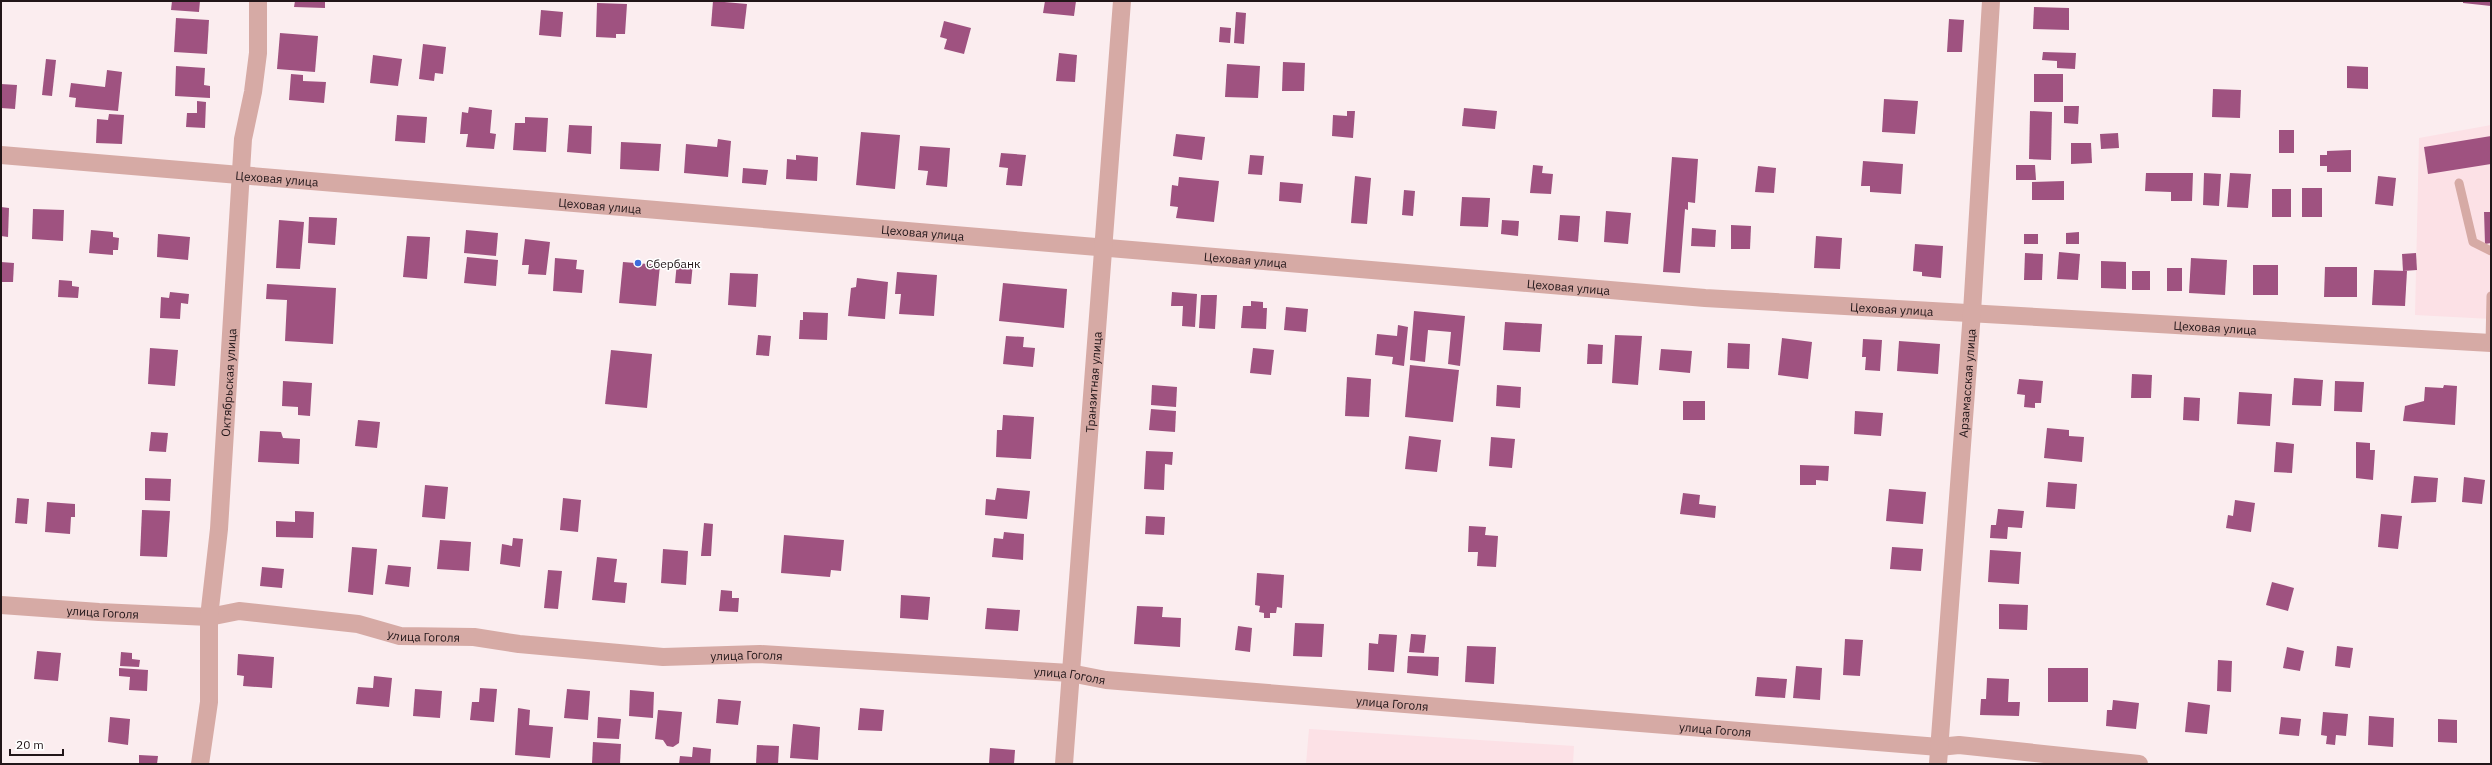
<svg xmlns="http://www.w3.org/2000/svg" width="2492" height="765" font-family="'IBM Plex Sans',sans-serif">
<style>
.built{fill:#fce1e6}
.building{fill:#9f5280}
.lines{fill:none;stroke-linecap:round;stroke-linejoin:round}
.service{stroke:#d6aaa5;stroke-width:9}
.minor{stroke:#d6aaa5;stroke-width:18}
.poi-dot{fill:#3c6cdc;stroke:#fff;stroke-width:1.5}
.labels{text-anchor:middle;dominant-baseline:central;stroke-width:3;stroke-linejoin:round;paint-order:stroke}
.street-label{font-size:12px;fill:#221619;stroke:#fff}
.poi-label{font-size:12px;fill:#221619;stroke:#fff;text-anchor:start}
</style>
<rect width="100%" height="100%" fill="#fbedef"/>
<g class="built">
<path d="M2491,125V319L2415,315L2419,138Z"/>
<path d="M1309,729L1574,746L1573,764H1306Z"/>
</g>
<g class="building">
<path d="M172,1H200L199,12L171,10Z"/>
<path d="M295,1H325V8L294,7Z"/>
<path d="M713,1L747,4L744,29L711,26Z"/>
<path d="M1045,1H1076L1074,16L1043,13Z"/>
<path d="M2463,1H2491V6L2463,3Z"/>
<path d="M597,3L627,4L625,34H616V38L596,37Z"/>
<path d="M2034,7L2069,8V30L2033,29Z"/>
<path d="M541,10L563,12L561,37L539,35Z"/>
<path d="M1236,12L1246,13L1244,44L1234,43Z"/>
<path d="M176,18L209,20L207,54L174,52Z"/>
<path d="M1949,19L1964,20L1962,52H1947Z"/>
<path d="M944,21L971,28L964,54L944,49L947,39L940,37Z"/>
<path d="M1220,27L1231,28L1230,43L1219,42Z"/>
<path d="M280,33L318,36L315,72L277,69Z"/>
<path d="M423,44L446,47L443,74L435,73L434,81L419,79Z"/>
<path d="M2043,52L2076,53L2075,69L2057,68V61L2042,60Z"/>
<path d="M1059,53L1077,55L1075,82L1056,81Z"/>
<path d="M373,55L402,59L398,86L370,83Z"/>
<path d="M46,59L56,60L52,96L42,95Z"/>
<path d="M1283,62L1305,63L1304,91H1282Z"/>
<path d="M1227,64L1260,66L1258,98L1225,97Z"/>
<path d="M176,66L205,68L204,85L210,86V98L175,96Z"/>
<path d="M2347,66L2368,67V89L2347,88Z"/>
<path d="M107,70L122,72L118,111L75,107L76,98L69,97L71,83L105,87Z"/>
<path d="M291,74L303,75V81L326,82L324,103L289,100Z"/>
<rect x="2034" y="74" width="29" height="28"/>
<path d="M1,84L17,85L15,109L1,108Z"/>
<path d="M2213,89L2241,90L2240,118L2212,117Z"/>
<path d="M1884,99L1918,101L1915,134L1882,132Z"/>
<path d="M197,101L206,102L205,128L186,127L187,113H197Z"/>
<path d="M2064,106H2079L2078,124L2064,123Z"/>
<path d="M469,107L492,110L490,133L496,134L494,149L466,147L468,134H460L462,112L468,113Z"/>
<path d="M1464,108L1497,111L1495,129L1462,126Z"/>
<path d="M1347,111H1355L1353,138L1332,136L1333,115L1347,116Z"/>
<path d="M2030,111L2052,112L2051,160L2029,159Z"/>
<path d="M109,114L124,115L122,144L96,143L97,119L108,120Z"/>
<path d="M397,115L427,117L425,143L395,141Z"/>
<path d="M525,117L548,118L546,152L513,150L515,123H525Z"/>
<path d="M569,125L592,126L591,154L567,152Z"/>
<rect x="2279" y="130" width="15" height="23"/>
<path d="M861,132L900,135L895,189L856,185Z"/>
<path d="M2118,133L2119,148L2101,149L2100,134Z"/>
<path d="M1176,134L1205,137L1202,160L1173,156Z"/>
<path d="M2491,136V164L2428,174L2424,147Z"/>
<path d="M718,139L731,141L728,177L684,173L686,144L717,147Z"/>
<path d="M621,142L661,144L659,171L620,169Z"/>
<path d="M2071,143H2091L2092,163L2071,164Z"/>
<path d="M920,146L950,148L947,187L926,185L928,171L918,170Z"/>
<path d="M2351,150V172H2327V166H2320V155H2327V151Z"/>
<path d="M1001,153L1026,155L1022,186L1006,185L1008,168L999,167Z"/>
<path d="M796,155L818,157L817,181L786,179L787,159L796,160Z"/>
<path d="M1250,155L1264,156L1262,175L1248,174Z"/>
<path d="M1672,157L1698,159L1695,203L1688,202V210L1685,209L1680,273L1663,272Z"/>
<path d="M1863,161L1903,164L1901,194L1870,192V186H1861Z"/>
<path d="M1533,165L1543,166L1542,173L1553,174L1551,194L1530,193Z"/>
<path d="M2016,165H2035L2036,180H2016Z"/>
<path d="M1758,166L1776,168L1774,193L1755,192Z"/>
<path d="M743,168L768,170L766,185L742,183Z"/>
<path d="M2146,173H2193L2192,201H2171V192L2145,191Z"/>
<path d="M2204,173L2221,174L2219,206L2203,205Z"/>
<path d="M2230,173L2251,174L2248,208L2227,207Z"/>
<path d="M1355,176L1371,178L1367,224L1351,223Z"/>
<path d="M2378,176L2396,178L2393,206L2375,204Z"/>
<path d="M1179,177L1219,181L1214,222L1176,218L1178,207L1170,206L1172,185L1178,186Z"/>
<path d="M2064,181V200H2032V182Z"/>
<path d="M1280,182L1303,184L1301,203L1279,201Z"/>
<rect x="2302" y="188" width="20" height="29"/>
<rect x="2272" y="189" width="19" height="28"/>
<path d="M1404,190L1415,191L1413,216L1402,215Z"/>
<path d="M1462,197L1490,198L1488,227L1460,226Z"/>
<path d="M1,207L9,208L8,237L1,236Z"/>
<path d="M33,209L64,210L63,241L32,239Z"/>
<path d="M1606,211L1631,213L1628,244L1604,242Z"/>
<path d="M2484,212H2491V243L2485,244Z"/>
<path d="M1560,215L1580,216L1578,242L1558,240Z"/>
<path d="M309,217L337,218L335,245L308,243Z"/>
<path d="M279,220L304,222L300,269L276,268Z"/>
<path d="M1502,220L1519,221L1518,236L1501,234Z"/>
<path d="M1731,225L1751,226L1750,249H1731Z"/>
<path d="M1692,228L1716,230L1715,247L1691,246Z"/>
<path d="M91,230L113,232V237L119,238L118,250H113V255L89,253Z"/>
<path d="M466,230L498,233L496,256L464,253Z"/>
<path d="M2079,232V244H2066V233Z"/>
<path d="M158,234L190,237L188,260L157,257Z"/>
<rect x="2024" y="234" width="14" height="10"/>
<path d="M407,236L430,237L427,279L403,277Z"/>
<path d="M1816,236L1842,238L1840,269L1814,268Z"/>
<path d="M525,239L550,242L546,275L528,274L529,265H522Z"/>
<path d="M1915,244L1943,246L1941,278L1922,276V272L1913,271Z"/>
<path d="M2059,252L2080,254L2078,280L2057,279Z"/>
<path d="M2025,253L2043,254L2042,280H2024Z"/>
<path d="M2416,253L2417,270L2403,271L2402,254Z"/>
<path d="M467,257L498,260L496,286L464,283Z"/>
<path d="M555,258L577,260L576,269L584,270L582,293L553,291Z"/>
<path d="M2191,258L2227,260L2225,295L2189,293Z"/>
<path d="M2101,261L2126,262V289L2101,288Z"/>
<path d="M1,262L14,263L13,282H1Z"/>
<path d="M623,262L660,265L656,306L619,303Z"/>
<path d="M677,262L693,263L691,284L675,283Z"/>
<rect x="2253" y="265" width="25" height="30"/>
<path d="M2325,267H2357V297H2324Z"/>
<rect x="2167" y="268" width="15" height="23"/>
<path d="M2374,270L2407,271L2405,306L2372,305Z"/>
<rect x="2132" y="271" width="18" height="19"/>
<path d="M897,272L937,275L934,316L899,314L901,294H895Z"/>
<path d="M730,273L758,274L756,307L728,305Z"/>
<path d="M857,278L888,282L885,319L848,316L851,288L856,287Z"/>
<path d="M59,280L72,281V286L79,287L78,298L58,297Z"/>
<path d="M1003,283L1067,289L1064,328L999,321Z"/>
<path d="M267,284L336,288L333,344L285,341L287,300L266,299Z"/>
<path d="M170,292L189,294L188,304L181,303L180,319L160,318L161,297L169,298Z"/>
<path d="M1172,292L1197,294L1195,327L1182,326L1183,306H1171Z"/>
<path d="M1201,295H1217L1215,329L1199,328Z"/>
<path d="M1251,301L1263,302V308H1267L1266,329L1241,328L1243,306H1251Z"/>
<path d="M1286,307L1308,309L1306,332L1284,330Z"/>
<path d="M1414,311L1465,316L1460,366L1448,364L1451,332L1428,330L1425,362L1410,360Z"/>
<path d="M803,312L828,313L827,340L799,339L800,320H803Z"/>
<path d="M1505,322L1542,324L1540,352L1503,350Z"/>
<path d="M1398,325L1408,327L1404,366L1392,364L1393,357L1375,355L1377,334L1397,336Z"/>
<path d="M758,335L771,336L769,356L756,355Z"/>
<path d="M1615,335L1642,336L1638,385L1612,383Z"/>
<path d="M1006,336L1024,337L1023,347L1035,348L1033,367L1003,364Z"/>
<path d="M1782,338L1812,342L1808,379L1778,375Z"/>
<path d="M1863,339L1882,340L1880,371L1865,370L1866,357H1862Z"/>
<path d="M1899,341L1940,344L1938,374L1897,371Z"/>
<path d="M1728,343L1750,344L1749,369L1727,368Z"/>
<path d="M1588,344L1603,345L1602,364H1587Z"/>
<path d="M150,348L178,350L175,386L148,384Z"/>
<path d="M1253,348L1274,350L1271,375L1250,373Z"/>
<path d="M1661,349L1692,351L1690,373L1659,370Z"/>
<path d="M611,350L652,354L647,408L605,404Z"/>
<path d="M1410,365L1459,370L1453,422L1405,417Z"/>
<path d="M2132,374L2152,375L2151,398H2131Z"/>
<path d="M1347,377L1371,379L1369,417L1345,416Z"/>
<path d="M2294,378L2323,380L2321,406L2292,405Z"/>
<path d="M2019,379L2043,381L2041,403H2035V408L2024,407L2025,395L2017,394Z"/>
<path d="M283,381L312,383L310,416L298,415V407L282,406Z"/>
<path d="M2335,381L2364,382L2362,412L2334,411Z"/>
<path d="M1152,385L1177,387L1176,407L1151,405Z"/>
<path d="M1497,385L1521,387L1520,408L1496,406Z"/>
<path d="M2444,385L2457,386L2455,425L2403,421L2405,406L2424,401L2425,387L2443,388Z"/>
<path d="M2239,392L2272,394L2270,426L2237,424Z"/>
<path d="M2184,397L2200,398L2199,421L2183,420Z"/>
<rect x="1683" y="401" width="22" height="19"/>
<path d="M1151,409L1176,411L1175,432L1149,430Z"/>
<path d="M1855,411L1883,413L1881,436L1854,434Z"/>
<path d="M1003,415L1034,417L1031,459L996,457L997,430H1002Z"/>
<path d="M358,420L380,422L377,448L355,446Z"/>
<path d="M2047,428L2069,430V436L2084,437L2082,462L2044,458Z"/>
<path d="M260,431L281,432L283,438L300,439L299,464L258,462Z"/>
<path d="M151,432L168,433L166,452L149,451Z"/>
<path d="M1409,436L1441,440L1437,472L1405,469Z"/>
<path d="M1491,437L1515,439L1512,468L1489,466Z"/>
<path d="M2276,442L2294,444L2292,473L2274,472Z"/>
<path d="M2356,442L2370,443V450H2375L2373,480L2356,478Z"/>
<path d="M1146,451L1173,452L1172,465L1165,464L1164,490L1144,489Z"/>
<path d="M1800,465L1829,466L1828,481L1816,480V485H1800Z"/>
<path d="M2414,476L2438,478L2436,502L2411,503Z"/>
<path d="M2464,477L2485,480L2482,504L2462,502Z"/>
<path d="M145,478L171,479L170,501L145,500Z"/>
<path d="M2048,482L2077,484L2075,509L2046,507Z"/>
<path d="M425,485L448,487L445,519L422,517Z"/>
<path d="M997,488L1030,491L1027,519L985,515L986,499L995,500Z"/>
<path d="M1889,489L1926,492L1923,524L1886,521Z"/>
<path d="M1683,493L1700,495L1699,504L1716,506L1715,518L1680,514Z"/>
<path d="M17,498L29,499L27,524L15,523Z"/>
<path d="M563,498L581,500L578,532L560,530Z"/>
<path d="M2235,500L2255,503L2251,532L2226,528L2228,515L2233,516Z"/>
<path d="M47,502L75,504V517H71L70,534L45,532Z"/>
<path d="M1998,509L2024,511L2022,528L2008,527L2007,539L1990,538L1991,525H1996Z"/>
<path d="M142,510L170,511L167,557L140,556Z"/>
<path d="M295,511L314,512L313,538L276,537V521L295,522Z"/>
<path d="M2381,514L2402,516L2398,549L2378,547Z"/>
<path d="M1146,516L1165,517L1164,535L1145,534Z"/>
<path d="M704,523L713,524L711,556H701Z"/>
<path d="M1469,526L1486,527L1485,535L1498,536L1496,567L1477,566L1478,552H1468Z"/>
<path d="M1004,532L1024,534L1023,560L992,557L994,538L1003,539Z"/>
<path d="M784,535L844,540L841,571L831,570L830,577L781,573Z"/>
<path d="M513,538L523,539L520,567L500,564L502,544L512,546Z"/>
<path d="M440,540L471,542L469,571L437,569Z"/>
<path d="M352,547L377,549L373,595L348,592Z"/>
<path d="M1892,547L1923,549L1921,571L1890,569Z"/>
<path d="M663,549L688,551L686,585L661,583Z"/>
<path d="M1990,550L2021,552L2019,584L1988,582Z"/>
<path d="M597,557L617,559L614,582L627,583L625,603L592,600Z"/>
<path d="M388,565L411,567L409,587L385,584Z"/>
<path d="M262,567L284,569L282,588L260,586Z"/>
<path d="M548,570L562,571L558,609L544,608Z"/>
<path d="M1257,573L1284,575L1282,608L1277,607L1276,613H1270V618H1264V613L1259,612L1260,606L1255,605Z"/>
<path d="M2272,582L2294,588L2288,611L2266,605Z"/>
<path d="M721,590L732,591V598H739L738,612L719,611Z"/>
<path d="M901,595L930,597L928,620L900,618Z"/>
<path d="M1999,604L2028,605L2027,630L1999,629Z"/>
<path d="M1137,606L1163,607L1162,617L1181,618L1180,647L1134,644Z"/>
<path d="M987,608L1020,610L1018,631L985,629Z"/>
<path d="M1295,623L1324,624L1322,657L1293,656Z"/>
<path d="M1238,626L1252,628L1250,652L1235,650Z"/>
<path d="M1379,634L1397,635L1394,672L1368,670L1369,643L1378,644Z"/>
<path d="M1411,634L1426,635L1424,653L1409,652Z"/>
<path d="M1845,639L1863,640L1860,676L1843,675Z"/>
<path d="M1467,646L1496,647L1494,684L1465,682Z"/>
<path d="M2337,646L2353,648L2350,668L2335,666Z"/>
<path d="M2287,647L2304,651L2300,671L2283,668Z"/>
<path d="M37,651L61,653L58,681L34,679Z"/>
<path d="M121,652L132,653V659L140,660L139,667L120,666Z"/>
<path d="M238,654L274,657L272,688L243,686L244,676L237,675Z"/>
<path d="M1408,656L1439,657L1438,676L1407,673Z"/>
<path d="M2218,660L2232,661L2231,692L2217,691Z"/>
<path d="M1796,666L1822,668L1820,700L1793,698Z"/>
<path d="M119,668L148,670L147,691L129,690L130,677L119,676Z"/>
<rect x="2048" y="668" width="40" height="34"/>
<path d="M374,676L392,678L389,707L356,704L358,687L373,688Z"/>
<path d="M1757,677L1787,679L1785,698L1755,696Z"/>
<path d="M1987,678L2009,679L2008,702H2020L2019,716L1980,715L1981,699H1986Z"/>
<path d="M480,688L497,689L494,722L470,720L472,702H479Z"/>
<path d="M415,689L442,691L440,718L413,716Z"/>
<path d="M567,689L590,691L588,720L564,718Z"/>
<path d="M630,690L654,692L653,718L629,716Z"/>
<path d="M718,699L741,701L738,725L716,723Z"/>
<path d="M2113,700L2139,703L2136,729L2106,726L2107,710H2112Z"/>
<path d="M2188,702L2210,705L2207,734L2185,732Z"/>
<path d="M518,708L530,710L529,725L553,727L550,758L515,755Z"/>
<path d="M860,708L884,710L882,731L858,730Z"/>
<path d="M658,710L682,712L679,743L673,747L667,746L663,740L655,739Z"/>
<path d="M2323,712L2348,714L2346,736L2336,735L2335,745L2326,744L2327,736L2321,735Z"/>
<path d="M2369,716L2394,718L2393,747L2368,745Z"/>
<path d="M110,717L130,719L128,745L108,742Z"/>
<path d="M598,717L621,719L619,739L597,738Z"/>
<path d="M2281,717L2301,719L2299,736L2279,734Z"/>
<path d="M2438,719L2457,720V743L2438,742Z"/>
<path d="M793,724L820,727L818,760L790,758Z"/>
<path d="M593,742L621,744L620,764H592Z"/>
<path d="M757,745L779,746L778,764H756Z"/>
<path d="M693,747L711,749L710,764H679L680,756L692,757Z"/>
<path d="M990,748L1015,750L1014,764H989Z"/>
<path d="M139,755L158,756L157,764H139Z"/>
</g>
<g class="lines">
<g class="service">
<path d="M2459,183L2473,242L2491,251"/>
<path d="M2490,343L2491,296"/>
</g>
<g class="minor">
<path id="s1" d="M1,155L1705,298L2491,343"/>
<path id="s2" d="M1,605L99,612L209,617L239,611L358,624L400,636L474,637L519,644L663,657L760,654L1070,673L1106,680L1939,747L1959,745L2139,764"/>
<path id="s3" d="M200,764L209,702V617L219,529L243,139L253,92L258,53V1"/>
<path id="s4" d="M1064,764L1122,1"/>
<path id="s5" d="M1938,764L1972,312L1991,1"/>
</g>
</g>
<circle class="poi-dot" cx="638" cy="263" r="4"/>
<g class="labels">
<g class="street-label">
<text stroke="none"><textPath href="#s1" startOffset="277">Цеховая улица</textPath></text>
<text stroke="none"><textPath href="#s1" startOffset="601">Цеховая улица</textPath></text>
<text stroke="none"><textPath href="#s1" startOffset="925">Цеховая улица</textPath></text>
<text stroke="none"><textPath href="#s1" startOffset="1249">Цеховая улица</textPath></text>
<text stroke="none"><textPath href="#s1" startOffset="1573">Цеховая улица</textPath></text>
<text stroke="none"><textPath href="#s1" startOffset="1897">Цеховая улица</textPath></text>
<text stroke="none"><textPath href="#s1" startOffset="2221">Цеховая улица</textPath></text>
<text stroke="none"><textPath href="#s3" startOffset="383">Октябрьская улица</textPath></text>
<text stroke="none"><textPath href="#s4" startOffset="383">Транзитная улица</textPath></text>
<text stroke="none"><textPath href="#s5" startOffset="382">Арзамасская улица</textPath></text>
<text stroke="none"><textPath href="#s2" startOffset="102">улица Гоголя</textPath></text>
<text stroke="none"><textPath href="#s2" startOffset="426">улица Гоголя</textPath></text>
<text stroke="none"><textPath href="#s2" startOffset="750">улица Гоголя</textPath></text>
<text stroke="none"><textPath href="#s2" startOffset="1074">улица Гоголя</textPath></text>
<text stroke="none"><textPath href="#s2" startOffset="1398">улица Гоголя</textPath></text>
<text stroke="none"><textPath href="#s2" startOffset="1722">улица Гоголя</textPath></text>
</g>
<g class="poi-label">
<text x="646" y="263">Сбербанк</text>
</g>
</g>
<rect width="2492" height="765" fill="none" stroke="#221619" stroke-width="4"/>
<path d="M10 749v6h53v-6" fill="none" stroke="#221619" stroke-width="2"/>
<text x="16" y="749" font-size="12" fill="#221619" stroke="#ffffff" stroke-width="3" paint-order="stroke">20 m</text>
</svg>
